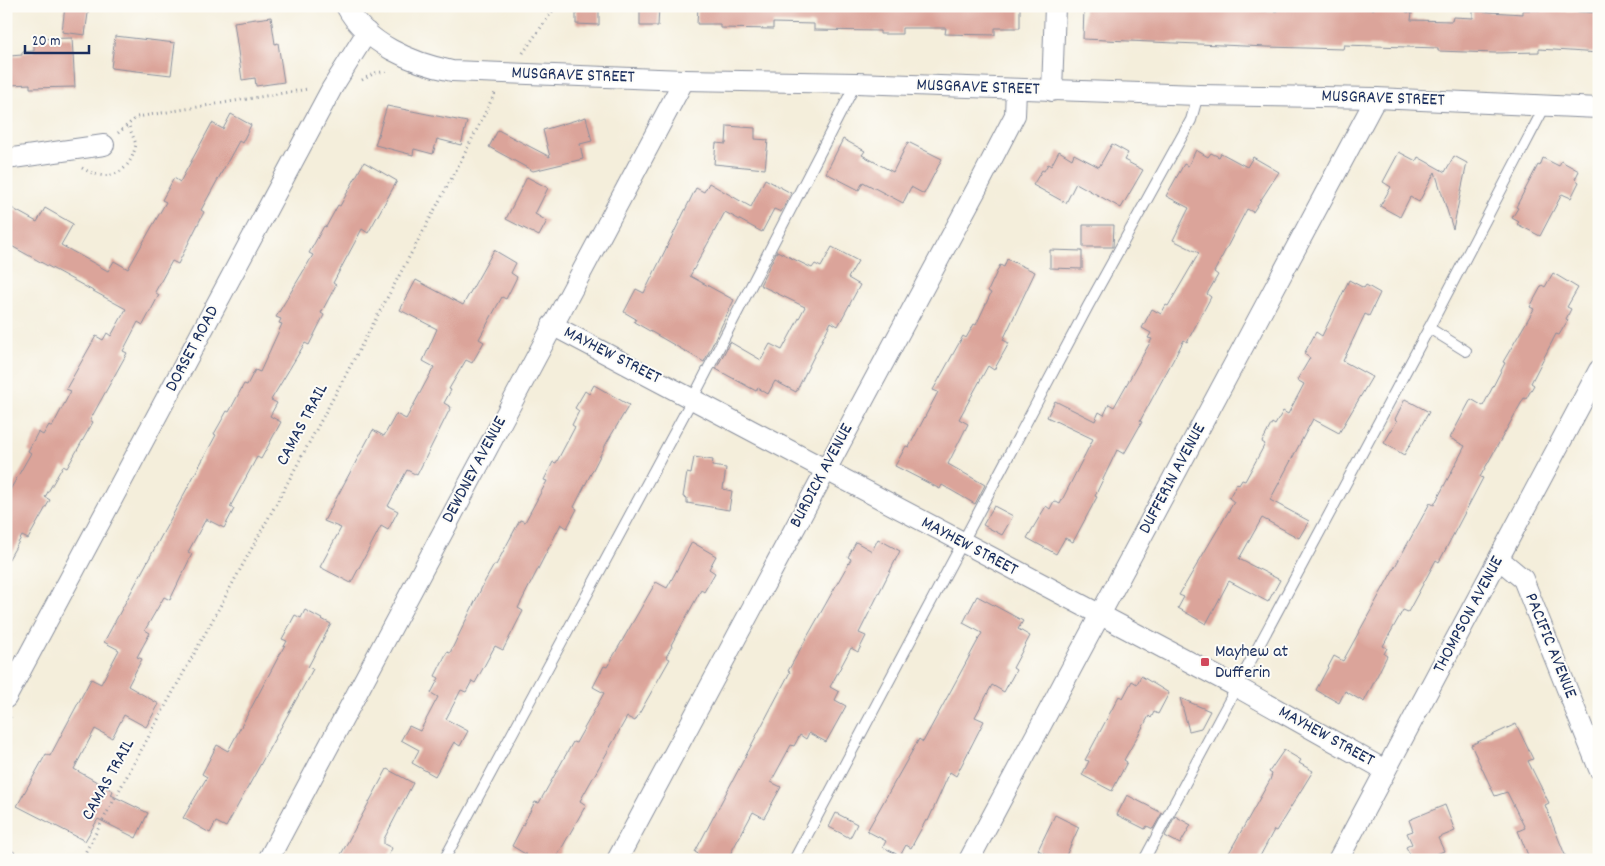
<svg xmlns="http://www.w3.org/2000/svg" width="1605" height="866" font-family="Dekko,sans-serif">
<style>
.building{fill:#dba49a}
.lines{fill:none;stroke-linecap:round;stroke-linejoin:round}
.service-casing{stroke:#888e9c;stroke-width:12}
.minor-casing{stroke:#888e9c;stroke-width:22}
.path{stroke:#888e9c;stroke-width:3;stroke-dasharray:1 4;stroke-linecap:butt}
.service{stroke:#fff;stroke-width:10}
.minor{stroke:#fff;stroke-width:20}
.poi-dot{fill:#d1495b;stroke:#fdfcf7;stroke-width:2}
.labels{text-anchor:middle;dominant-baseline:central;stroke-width:4;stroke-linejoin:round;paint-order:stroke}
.street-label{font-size:18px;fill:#1b2f5e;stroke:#fdfcf7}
.poi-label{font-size:18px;fill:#1b2f5e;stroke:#fdfcf7;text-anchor:start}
</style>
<rect width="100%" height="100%" fill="#fdfcf7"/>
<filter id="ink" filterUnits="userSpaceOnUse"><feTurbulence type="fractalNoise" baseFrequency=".02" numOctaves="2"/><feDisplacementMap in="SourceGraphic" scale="10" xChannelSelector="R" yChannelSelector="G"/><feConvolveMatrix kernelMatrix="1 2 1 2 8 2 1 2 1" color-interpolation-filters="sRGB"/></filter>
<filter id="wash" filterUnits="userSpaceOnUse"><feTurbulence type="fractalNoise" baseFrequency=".0096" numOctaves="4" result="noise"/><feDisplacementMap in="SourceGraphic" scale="20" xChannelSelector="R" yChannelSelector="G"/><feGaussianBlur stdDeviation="1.12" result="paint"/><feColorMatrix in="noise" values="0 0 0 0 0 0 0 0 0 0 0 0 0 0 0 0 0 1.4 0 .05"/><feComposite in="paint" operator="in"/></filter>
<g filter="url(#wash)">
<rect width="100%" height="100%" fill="#f4eedb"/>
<g id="blocks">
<g class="building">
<path d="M65,6H89L85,35L62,32Z"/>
<path d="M576,6H599V25L576,24Z"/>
<path d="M640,6H659L658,26H640Z"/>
<path d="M698,6H1020V28H995V35L945,34L946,28H902V34H880V31L814,30V24L773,23V29L720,28V24H697Z"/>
<path d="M1135,6L1218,7V10L1277,11V6L1374,9V6H1406V12L1412,13L1411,20L1452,21L1453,17L1473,18V11L1523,14V10H1552L1599,13V53L1539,49V52L1495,53L1438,51V48L1344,45L1343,49L1267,47L1083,39L1084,7L1135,8Z"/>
<path d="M271,17L275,44L278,43L284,82L256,86L255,78L242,80L234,22Z"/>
<path d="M115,36L175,43L171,75L111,68Z"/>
<path d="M72,38L75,87L30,88V84L11,85L10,56L22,55V52L34,51V39Z"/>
<path d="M387,106L467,122L461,145L437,139L433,154L414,149L413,155L375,145Z"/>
<path d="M231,114L251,125L242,143L239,141L201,210L204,212L178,264L172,261L155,292L159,295L143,325L138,322L123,351L127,353L90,420L93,422L67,468L63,466L45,497L50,500L28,539L22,536L6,564V497L31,453L28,451L38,432L43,435L49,425L52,427L71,391L66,389L96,336L103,340L107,333L111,336L126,309L6,243V205L37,222L45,208L73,224L61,245L108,271L114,261L128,269L166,202L162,200L174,178L180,182L212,123L223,129Z"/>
<path d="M586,117L592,141L580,144L583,159L533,171L489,147L498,130L550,157L543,130Z"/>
<path d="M727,126L755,128V139L768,140L765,169L714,164L716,143L726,144Z"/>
<path d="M843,139L865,151L862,155L893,172L908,142L942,159L924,194L911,187L903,203L863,182L859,190L826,173Z"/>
<path d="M1112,144L1128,153L1124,160L1143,170L1121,208L1076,183L1066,203L1033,185L1042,170L1044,171L1048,164L1051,166L1059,151L1072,159L1074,154L1099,167Z"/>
<path d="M1196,150L1208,157L1211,153L1219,157L1221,153L1247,167L1253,157L1279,172L1253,212L1247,209L1214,272L1218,275L1207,294L1211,297L1187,342L1184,340L1140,421L1142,422L1124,454L1117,450L1095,496L1097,497L1073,542L1065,538L1056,554L1027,538L1046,506L1050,509L1054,501L1060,504L1093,439L1047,417L1055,401L1095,421L1099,412L1104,415L1109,404L1114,407L1152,339L1148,338L1151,333L1142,328L1152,309L1161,314L1166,305L1168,306L1199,253L1173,240L1189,208L1166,196L1184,164L1188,166Z"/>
<path d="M1399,152L1416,161L1418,157L1445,172L1454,156L1467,163L1453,229L1435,172L1419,202L1410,197L1400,217L1380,206L1391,187L1383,182Z"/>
<path d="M1543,158L1559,166L1561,161L1579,171L1575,179L1579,182L1571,198L1562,194L1540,236L1517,224L1519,222L1512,218L1518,208L1516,207L1538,165L1540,166Z"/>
<path d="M364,162L397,181L368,233L362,229L333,283L336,285L321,313L324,315L309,345L305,343L271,400L277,403L270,416L281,422L261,459L257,457L230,507L234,509L224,528L206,519L188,552L192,554L170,600L164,597L145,630L150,633L137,657L142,659L128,686L159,704L146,727L124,715L112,738L95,729L74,769L113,791L111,795L148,813L136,838L98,819L85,841L17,806L46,754L50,756L91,679L101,684L119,650L104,642L216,435L214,434L227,411L229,412L244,384L247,385L255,370L260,372L282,324L279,323L281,319L276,317L313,255L309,253L324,226L326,227L338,205L340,206Z"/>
<path d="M527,177L548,188L535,214L547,221L539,236L506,219Z"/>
<path d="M765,179L791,193L781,212L774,209L762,232L725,212L690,276L734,300L704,362L634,322L636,319L624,312L636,289L644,293L696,188L704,192L709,183L751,207Z"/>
<path d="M1083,225H1114L1113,247H1083Z"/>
<path d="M832,247L858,261L848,278L860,285L838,326L831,322L796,392L775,381L768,394L758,388L756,391L716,369L730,342L761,360L770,344L782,350L805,307L760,285L777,251L812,268L815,264L821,267Z"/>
<path d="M494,250L516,263L511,273L517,277L506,299L502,297L479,339L484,342L472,363L466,360L449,389L451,390L444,403L451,407L417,475L407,470L388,506L398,511L388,530L381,526L351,583L320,567L341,528L324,521L373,430L384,436L396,414L406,419L434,367L423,361L437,329L400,310L416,280L463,305Z"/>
<path d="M1050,250L1082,251V269L1050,268Z"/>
<path d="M1007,259L1035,272L1003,340L1009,343L994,370L988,366L959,419L968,424L948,464L985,485L975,504L942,485L940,489L895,466L906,446L909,447L938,392L933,390L963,336L966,338L974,324L976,325L991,293L988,291L1000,265L1004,267Z"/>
<path d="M1553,273L1578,288L1567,307L1571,309L1566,319L1568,320L1559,335L1556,334L1531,383L1534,385L1526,399L1524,398L1480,477L1483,478L1439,562L1436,560L1408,612L1403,610L1383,646L1387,648L1384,654L1387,656L1364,702L1345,691L1339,703L1316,690L1334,656L1343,661L1430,503L1434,505L1465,446L1450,438L1471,399L1483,406L1505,363L1503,362L1534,309L1530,307L1542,285L1545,287Z"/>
<path d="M1349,280L1364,288L1366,285L1380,293L1369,316L1365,314L1343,361L1372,377L1339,433L1313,419L1270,500L1309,521L1299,538L1262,518L1239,559L1280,580L1268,602L1229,581L1206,624L1178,608L1184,597L1179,595L1234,502L1229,498L1237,483L1239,485L1242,480L1245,481L1265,444L1262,442L1272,423L1275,425L1283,411L1288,414L1304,384L1297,380L1310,358L1304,354L1316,332L1322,336Z"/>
<path d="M594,385L629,405L606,444L574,507L577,509L567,528L561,524L518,608L523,611L503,650L495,646L475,683L472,681L466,692L461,690L446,719L468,731L460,746L454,742L435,776L412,763L419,750L401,740L409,726L420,731L438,697L431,693L439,678L435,676L447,652L450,653L485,581L494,565H496L520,520L525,522L547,481L544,480L553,462L556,463L575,427L572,425L579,411L575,408L585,391L589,394Z"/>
<path d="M1405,399L1429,412L1404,455L1384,443L1397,421L1395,419Z"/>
<path d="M694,457L713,460L712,466L726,468L723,489L732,491L729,510L687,503V498L683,497L687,473L691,474Z"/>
<path d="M994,506L1013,516L1002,535L983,525Z"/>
<path d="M878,539L900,551L859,633L866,636L858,652L851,648L830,687L839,692L835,700L846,706L826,742L809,733L806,739L800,735L794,746L791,745L771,782L781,787L764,818L753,812L727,860H708L695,852L790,672L788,671L851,559L848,557L856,542L872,551Z"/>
<path d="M692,542L716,556L709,569L715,573L704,592L701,590L671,645L672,646L666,657L670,659L635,721L627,717L580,801L586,805L555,860H524L527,855L512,846L535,802L539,803L573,742L576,743L604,693L593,687L604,666L607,667L656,582L667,588Z"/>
<path d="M977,596L1023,621L1018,629L1030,636L1013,668L1016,670L1004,692L992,685L975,717L984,721L956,776L950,772L928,821L926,820L911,848L906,845L900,856L883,847L886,841L867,831L919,739L923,742L982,633L963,623Z"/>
<path d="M305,610L331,624L308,667L313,669L226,827L216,822L210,833L183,818L207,777L202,774L217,745L228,751L287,641L282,639L295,615L301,618Z"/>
<path d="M1141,676L1169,693L1158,714L1154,712L1151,718L1149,716L1124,760L1127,762L1112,791L1082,775L1089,761L1085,760L1119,696L1123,698L1132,681L1137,684Z"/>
<path d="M1180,698L1210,711L1201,728L1189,731Z"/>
<path d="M1516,724L1533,759L1528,761L1549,803L1545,805L1567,860H1530L1518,831L1525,828L1507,792L1495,796L1471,745Z"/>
<path d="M1284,750L1301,760L1299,763L1313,771L1276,831L1274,830L1258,860H1225L1270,780L1272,774L1269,772Z"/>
<path d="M387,769L413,783L384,839V844L392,848L386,860H338Z"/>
<path d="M1127,795L1162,813L1153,829L1147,826L1145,829L1117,815Z"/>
<path d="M1445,805L1455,831L1438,838L1444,851L1422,860H1413L1406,847L1412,844L1407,833L1413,831L1409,820Z"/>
<path d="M836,813L857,824L850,838L829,827Z"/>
<path d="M1055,815L1079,827L1064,860H1057L1038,850Z"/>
<path d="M1175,816L1191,825L1180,844L1165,836Z"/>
</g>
</g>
</g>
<g filter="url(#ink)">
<use href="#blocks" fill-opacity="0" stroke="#888e9c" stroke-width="1"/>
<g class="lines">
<g class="service-casing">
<g id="service">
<path d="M1429,328L1466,351"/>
<path d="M444,860L693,398L856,83"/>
<path d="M794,860L1088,306L1191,120L1198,95"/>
<path d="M1144,860L1429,328L1545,106"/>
</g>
</g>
<g class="minor-casing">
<g id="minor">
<path d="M346,6C366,44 412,63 452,71L684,80L856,83L1198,95L1376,98L1599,108"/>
<path d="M1052,91L1055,6"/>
<path d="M6,159L104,145"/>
<path d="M552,325L1237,687L1385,770"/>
<path d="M1499,559L1523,579L1599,769"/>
<path d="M6,698L332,88L367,32"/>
<path d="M6,859L7,860"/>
<path d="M268,860L684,80"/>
<path d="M617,860L976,190L1015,115L1016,89"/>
<path d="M969,860L1376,98"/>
<path d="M1338,860L1599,370"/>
</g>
</g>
<g class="path">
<path d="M523,53L556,6"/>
<path d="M362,80L375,73L389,71"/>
<path d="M118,133L137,117L308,89"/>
<path d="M82,168C109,184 130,174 136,144L128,124"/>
<path d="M6,726L11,717"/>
<path d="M81,860L275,506L462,159L495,93"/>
</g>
<use href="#service" class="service"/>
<use href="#minor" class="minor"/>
</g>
</g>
<rect class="poi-dot" x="1200" y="657" width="10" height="10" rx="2.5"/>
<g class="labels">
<g class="street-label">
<text transform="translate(573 76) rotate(2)">MUSGRAVE STREET</text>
<text transform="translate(978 88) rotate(2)">MUSGRAVE STREET</text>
<text transform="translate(1383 99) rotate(2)">MUSGRAVE STREET</text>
<text transform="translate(193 349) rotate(-62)">DORSET ROAD</text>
<text transform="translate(612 356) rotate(27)">MAYHEW STREET</text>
<text transform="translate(303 425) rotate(-62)">CAMAS TRAIL</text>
<text transform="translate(475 470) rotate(-62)">DEWDNEY AVENUE</text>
<text transform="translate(822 476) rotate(-62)">BURDICK AVENUE</text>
<text transform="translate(1173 479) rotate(-62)">DUFFERIN AVENUE</text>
<text transform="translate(969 547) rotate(28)">MAYHEW STREET</text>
<text transform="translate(1469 615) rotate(-62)">THOMPSON AVENUE</text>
<text transform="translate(1550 646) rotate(68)">PACIFIC AVENUE</text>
<text transform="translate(1326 737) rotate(29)">MAYHEW STREET</text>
<text transform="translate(109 780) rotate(-61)">CAMAS TRAIL</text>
</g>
<g class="poi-label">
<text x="1215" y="652">Mayhew at<tspan x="1215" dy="21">Dufferin</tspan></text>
</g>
</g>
<rect width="1605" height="866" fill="none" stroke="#fdfcf7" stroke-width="25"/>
<path d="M25 45v8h64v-8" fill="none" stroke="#1b2f5e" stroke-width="2.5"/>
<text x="32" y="45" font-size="15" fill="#1b2f5e" stroke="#fdfcf7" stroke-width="4" paint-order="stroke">20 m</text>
</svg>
